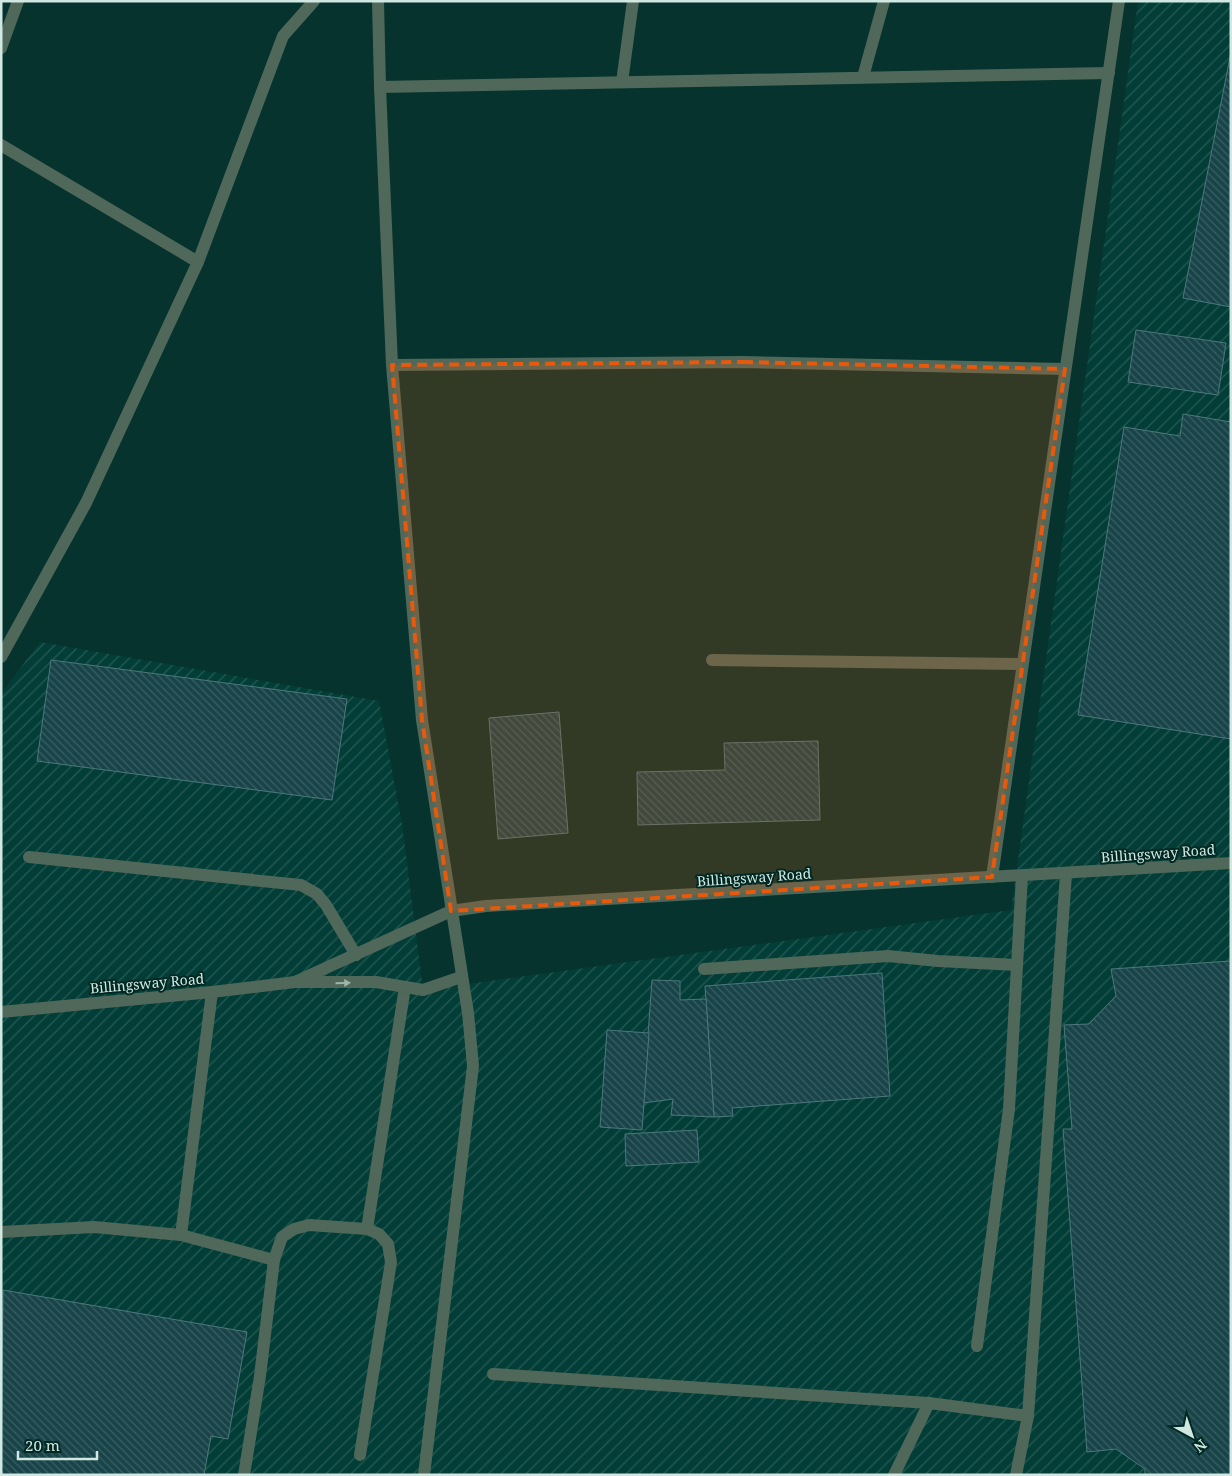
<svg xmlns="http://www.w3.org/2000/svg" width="1232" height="1476" font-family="'Noto Serif',serif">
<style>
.industrial{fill:url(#industrial-furrows)}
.building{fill:url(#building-back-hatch);stroke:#4d787d}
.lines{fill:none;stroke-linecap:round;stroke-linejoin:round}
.service{stroke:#4f6859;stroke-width:12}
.minor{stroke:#4f6859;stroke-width:12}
.oneway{fill:#9db4ab}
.marked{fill:#e8590c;fill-opacity:0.2;stroke:#e8590c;stroke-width:4;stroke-dasharray:10 6;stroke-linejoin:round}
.labels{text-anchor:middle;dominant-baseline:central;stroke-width:4;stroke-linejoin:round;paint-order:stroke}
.street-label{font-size:14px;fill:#d1e7e2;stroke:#002923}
</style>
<defs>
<pattern id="industrial-furrows" width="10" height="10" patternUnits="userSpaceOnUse" patternTransform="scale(1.25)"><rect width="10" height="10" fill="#023e37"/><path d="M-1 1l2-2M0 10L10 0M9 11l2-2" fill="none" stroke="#265a54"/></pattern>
<pattern id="building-back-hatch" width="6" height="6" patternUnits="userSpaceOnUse" patternTransform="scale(1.25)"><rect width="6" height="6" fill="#184449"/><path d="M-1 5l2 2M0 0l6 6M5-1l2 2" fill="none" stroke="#395f63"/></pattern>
</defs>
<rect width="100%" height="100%" fill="#06332d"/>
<path class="industrial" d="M1138,1H1231V1475H1V694L40,642L379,701L402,824L423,990L1011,910Z"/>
<g class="building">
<path d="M1231,52V307L1183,298Z"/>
<path d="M1136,330L1226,343L1218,395L1128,382Z"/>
<path d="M1183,414L1231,422V739L1078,715L1124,427L1180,436Z"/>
<path d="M51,660L347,699L332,800L37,761Z"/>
<path d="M559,712L568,833L498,839L489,718Z"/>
<path d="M818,741L820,820L638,825L637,772L725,770L724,743Z"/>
<path d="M1231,961V1475H1145V1469L1116,1449L1087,1452L1063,1129H1072L1064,1025L1089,1024L1116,996L1111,969Z"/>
<path d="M882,973L890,1096L732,1108L733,1116L714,1117L705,986Z"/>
<path d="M652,980L680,981V1000L706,999L714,1117L671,1115L673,1099L643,1103Z"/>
<path d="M607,1030L649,1033L642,1130L600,1127Z"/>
<path d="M697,1130L699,1162L626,1166L625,1134Z"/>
<path d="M3,1290L247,1332L228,1439L211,1436L204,1475H1Z"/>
</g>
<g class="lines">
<g class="service">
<path d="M29,857L301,885L317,894L326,905L356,955"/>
<path d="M704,969L888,956L938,961L1017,965"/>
<path d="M367,1229L405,987"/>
<path d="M1,1232L94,1227L181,1235L274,1260"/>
<path d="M181,1235L212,992"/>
<path d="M977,1346L1009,1109L1022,876"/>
<path d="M493,1374L929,1403"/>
<path d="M244,1475L260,1376L274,1260L282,1237L294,1229L309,1225L367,1229L379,1234L388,1244L391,1262L360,1455"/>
<path d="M894,1475L929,1403L1028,1416L1066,874"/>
<path d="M1016,1475L1028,1416"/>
</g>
<g class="minor">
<path d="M378,1L380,87L392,365L422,720L468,1013L473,1066L424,1475"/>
<path d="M1,48L18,1"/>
<path d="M863,77L884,1"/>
<path d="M622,82L633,1"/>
<path d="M380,87L1109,73"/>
<path d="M1,145L198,262"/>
<path d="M392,365L743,362L1065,369"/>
<path d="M1,657L86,503L198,262L283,36L314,1"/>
<path d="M712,660L1022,664"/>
<path d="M992,877L1119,1"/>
<path d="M295,982L451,911L486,906L1231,863"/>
<path d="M1,1012L212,992L295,982H376L423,990L461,977"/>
</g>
</g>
<defs><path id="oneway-solid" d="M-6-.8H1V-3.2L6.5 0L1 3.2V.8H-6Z" transform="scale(1.25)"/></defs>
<use class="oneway" href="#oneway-solid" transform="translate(343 983) rotate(-1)"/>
<path class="marked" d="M743,362L1065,369L992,877L451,911L422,720L392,365Z"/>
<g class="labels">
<g class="street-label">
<text transform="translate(1158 853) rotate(-4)">Billingsway Road</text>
<text transform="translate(754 877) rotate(-4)">Billingsway Road</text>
<text transform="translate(147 983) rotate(-5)">Billingsway Road</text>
</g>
</g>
<rect width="1232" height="1476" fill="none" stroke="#d1e7e2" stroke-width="5"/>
<g transform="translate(1192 1436) rotate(140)" stroke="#002923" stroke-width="4" paint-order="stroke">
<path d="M0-4L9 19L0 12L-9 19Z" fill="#d1e7e2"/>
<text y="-8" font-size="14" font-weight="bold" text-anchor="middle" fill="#d1e7e2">N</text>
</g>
<path d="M18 1451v8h79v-8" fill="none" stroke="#d1e7e2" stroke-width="2.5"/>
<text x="25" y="1451" font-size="15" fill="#d1e7e2" stroke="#002923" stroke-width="4" paint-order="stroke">20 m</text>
</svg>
